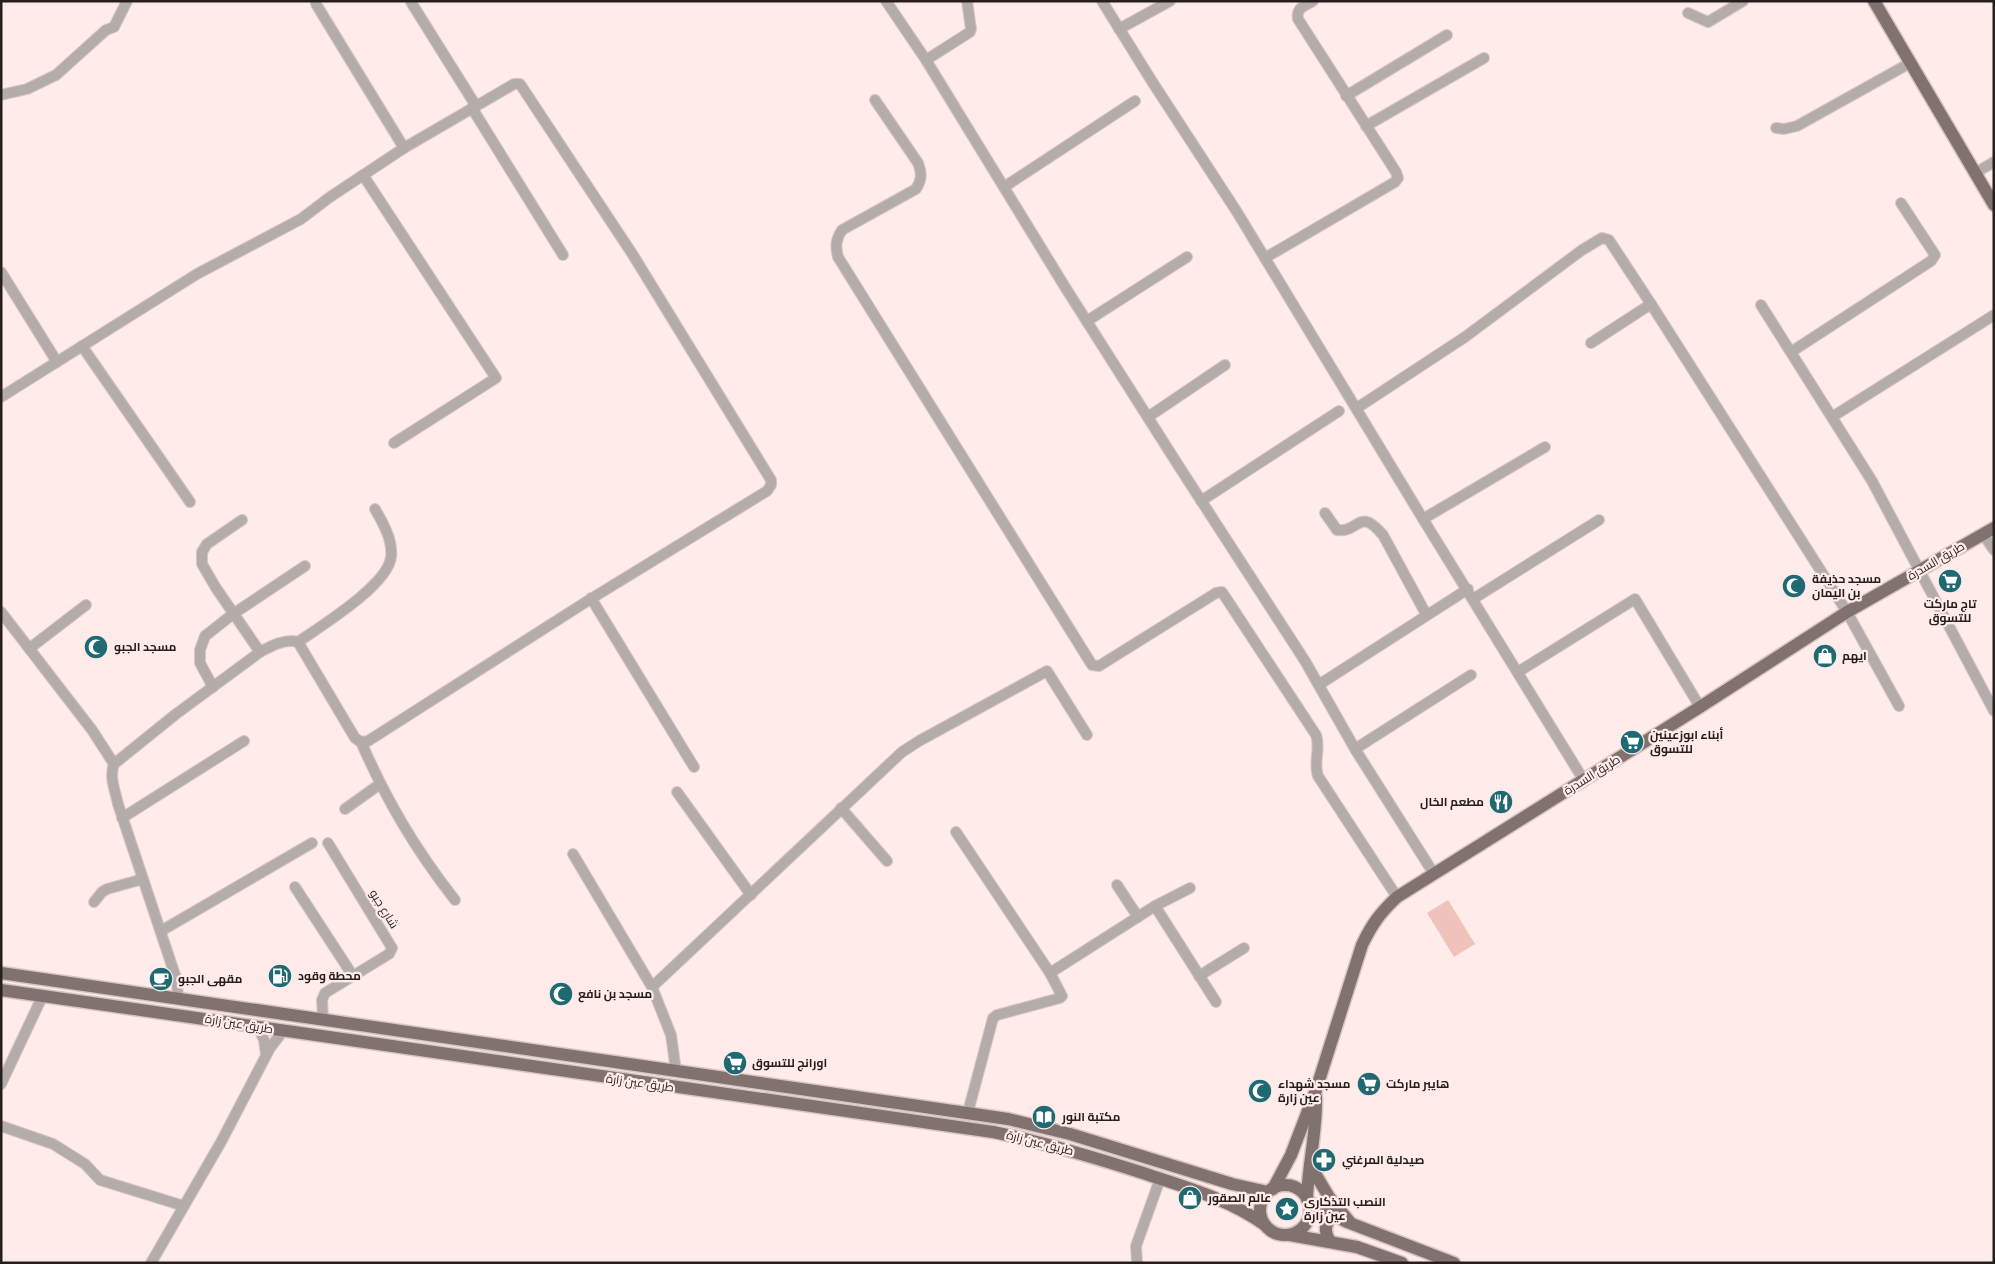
<svg xmlns="http://www.w3.org/2000/svg" width="1995" height="1264" font-family="'Fira Sans Condensed',Cairo,sans-serif">
<style>
.green{fill:#f1c1bb}
.lines{fill:none;stroke-linecap:round;stroke-linejoin:round}
.minor-casing{stroke:#d8c6c4;stroke-width:12}
.major-casing{stroke:#d8c6c4;stroke-width:15}
.minor{stroke:#b4acaa;stroke-width:10}
.major{stroke:#817270;stroke-width:12}
.labels{text-anchor:middle;dominant-baseline:central;stroke-width:4.5;stroke-linejoin:round;paint-order:stroke}
.street-label{font-size:12px;fill:#261f1e;stroke:#ffebe9}
.poi-label{font-size:12px;font-weight:bold;fill:#261f1e;stroke:#ffebe9;text-anchor:start}
</style>
<rect width="100%" height="100%" fill="#ffebe9"/>
<path class="green" d="M1448,900L1475,944L1454,957L1427,913Z"/>
<g class="lines">
<g class="minor-casing">
<g id="minor">
<path d="M886,1L926,60L1065,287L1180,468L1305,661L1355,749L1434,874"/>
<path d="M1102,1L1153,83L1237,212L1423,519L1583,779"/>
<path d="M411,2L476,106"/>
<path d="M316,4L404,148"/>
<path d="M1688,13L1708,22L1743,1"/>
<path d="M1119,29L1170,1"/>
<path d="M926,60L970,32L971,29L967,1"/>
<path d="M1,95L27,89L56,75L106,30L114,27L127,1"/>
<path d="M1346,96L1447,35"/>
<path d="M875,100L918,163C922,174 922,179 916,189L842,230C836,239 835,246 838,257L1092,665L1099,666L1216,593L1222,592L1316,735C1321,748 1313,763 1318,776L1397,897"/>
<path d="M472,108L563,255"/>
<path d="M1366,126L1484,58"/>
<path d="M1776,128L1784,129L1797,126L1910,63"/>
<path d="M1975,173L1994,162"/>
<path d="M363,175L496,378L394,443"/>
<path d="M1004,187L1135,101"/>
<path d="M1265,258L1395,182L1398,178L1396,172L1298,19C1296,8 1304,6 1313,1"/>
<path d="M1,272L57,362"/>
<path d="M1761,305L1872,481L1994,711"/>
<path d="M1087,321L1187,257"/>
<path d="M1591,343L1651,304L1847,612L1899,706"/>
<path d="M82,346L190,502"/>
<path d="M1791,352L1931,261L1935,255L1901,203"/>
<path d="M1,397L197,274L301,219L330,197L404,148L514,84H520L633,255L771,480V485L767,491L589,600L368,741L361,742"/>
<path d="M1357,408L1465,337L1582,250L1602,238L1609,240L1651,304"/>
<path d="M1148,417L1225,365"/>
<path d="M1832,417L1994,315"/>
<path d="M1201,501L1339,411"/>
<path d="M1325,513L1337,530C1360,533 1358,506 1383,535L1426,614"/>
<path d="M1423,519L1545,447"/>
<path d="M242,520L207,544L202,552V564L216,588L260,652"/>
<path d="M1983,534L1994,550"/>
<path d="M591,598L694,767"/>
<path d="M1473,599L1599,520"/>
<path d="M1,612L92,730L114,764"/>
<path d="M298,642L355,738L361,742C387,801 415,849 455,900"/>
<path d="M30,648L86,605"/>
<path d="M1518,672L1635,599L1700,707"/>
<path d="M1320,684L1468,589"/>
<path d="M213,687L200,663V650L205,636L233,614L305,566"/>
<path d="M1355,749L1471,675"/>
<path d="M677,792L751,895"/>
<path d="M841,808L887,861"/>
<path d="M345,809L380,784"/>
<path d="M122,818L244,741"/>
<path d="M956,832L1050,973L1062,996L1060,998L997,1015L993,1018L968,1112"/>
<path d="M573,854L652,987L671,1035L676,1071"/>
<path d="M1117,885L1138,917"/>
<path d="M295,887L353,976"/>
<path d="M94,902L102,892L107,889L143,879"/>
<path d="M1155,906L1216,1002"/>
<path d="M161,931L312,843"/>
<path d="M1050,973L1155,906L1190,888"/>
<path d="M1199,976L1244,948"/>
<path d="M652,987L902,752L919,741L1047,671L1087,735"/>
<path d="M178,998L177,981L118,804C115,790 109,777 114,764L176,714L260,652C271,646 286,638 298,642C321,626 388,585 391,557C393,540 383,523 375,509"/>
<path d="M323,1018L322,1000L325,993L389,954L392,948L328,843"/>
<path d="M258,1027L264,1040L266,1055"/>
<path d="M1,1084L43,995"/>
<path d="M1,1126L53,1144L85,1164L100,1180L184,1206"/>
<path d="M151,1263L221,1142L270,1048L283,1031"/>
<path d="M1137,1263L1136,1246L1160,1179"/>
</g>
</g>
<g class="major-casing">
<g id="major">
<path d="M1874,1L1994,205"/>
<path d="M1,973L1008,1119L1070,1134L1232,1184L1268,1192"/>
<path d="M1,990L993,1132C1044,1142 1093,1157 1143,1173C1185,1187 1229,1199 1265,1225"/>
<path d="M1310,1165L1329,1197L1349,1221"/>
<circle cx="1285" cy="1210" r="25"/>
<path d="M1273,1189L1291,1155L1316,1090L1362,945C1372,924 1380,913 1397,897L1700,707L1847,612L1994,528"/>
<path d="M1307,1199C1308,1164 1317,1132 1316,1097"/>
<path d="M1309,1202L1347,1222L1454,1263"/>
<path d="M1290,1235L1357,1247L1402,1263"/>
<path d="M1330,1241C1324,1232 1324,1223 1333,1216"/>
</g>
</g>
<use href="#minor" class="minor"/>
<use href="#major" class="major"/>
</g>
<defs>
<g id="supermarket-disc" transform="scale(1.25)"><circle r="9.5" fill="#1e6972" stroke="#ffebe9"/><path d="M-6-5.5h2.5l.6 2H6L4.5 2H-2.5L-4.4-4H-6ZM-1.5 3.2a1.3 1.3 0 1 0 .1 0ZM3 3.2a1.3 1.3 0 1 0 .1 0Z" fill="#fff"/></g>
<g id="mosque-disc" transform="scale(1.25)"><circle r="9.5" fill="#1e6972" stroke="#ffebe9"/><path d="M3.5-4.9A6 6 0 1 0 3.5 4.9A5 5 0 1 1 3.5-4.9Z" fill="#fff"/></g>
<g id="shop-disc" transform="scale(1.25)"><circle r="9.5" fill="#1e6972" stroke="#ffebe9"/><path d="M-5-2.5h2.3a2.7 3.5 0 0 1 5.4 0H5L5.5 6h-11ZM-1.5-2.5h3a1.5 2.3 0 0 0-3 0Z" fill="#fff"/></g>
<g id="restaurant-disc" transform="scale(1.25)"><circle r="9.5" fill="#1e6972" stroke="#ffebe9"/><path d="M-5-6h1v4h1v-4h1v4h1v-4h1v5L-1.5 .5V6h-2V.5L-5-1ZM5-6V6H3V1.5H1.5Q1.5-4 5-6Z" fill="#fff"/></g>
<g id="fuel-disc" transform="scale(1.25)"><circle r="9.5" fill="#1e6972" stroke="#ffebe9"/><path d="M-5.5-6h7V0h2V4h1.3V-2.5L3-4.5l.8-.8L6-3V5H2.5V1h-1V6h-7ZM-4.2-4.7v3.2H.2V-4.7Z" fill="#fff"/></g>
<g id="cafe-disc" transform="scale(1.25)"><circle r="9.5" fill="#1e6972" stroke="#ffebe9"/><path d="M-5.5-4.5H6V0H3Q3 3.5 0 3.5H-2.5Q-5.5 3.5-5.5 0ZM3-3.2v2h1.7v-2ZM-6 4.5H4V6H-6Z" fill="#fff"/></g>
<g id="library-disc" transform="scale(1.25)"><circle r="9.5" fill="#1e6972" stroke="#ffebe9"/><path d="M-6-4Q-3-5.5-.7-3.5V5Q-3 3-6 4ZM6-4Q3-5.5 .7-3.5V5Q3 3 6 4Z" fill="#fff"/></g>
<g id="pharmacy-disc" transform="scale(1.25)"><circle r="9.5" fill="#1e6972" stroke="#ffebe9"/><path d="M-2-6h4v4h4v4h-4v4h-4v-4h-4v-4h4Z" fill="#fff"/></g>
<g id="sight-disc" transform="scale(1.25)"><circle r="9.5" fill="#1e6972" stroke="#ffebe9"/><path d="M0-6L1.8-2.2L6-1.7L2.9 1.2L3.7 5.4L0 3.3L-3.7 5.4L-2.9 1.2L-6-1.7L-1.8-2.2Z" fill="#fff"/></g>
</defs>
<g fill-rule="evenodd">
<use href="#supermarket-disc" x="1950" y="581"/>
<use href="#mosque-disc" x="1794" y="586"/>
<use href="#mosque-disc" x="96" y="647"/>
<use href="#shop-disc" x="1825" y="656"/>
<use href="#supermarket-disc" x="1632" y="742"/>
<use href="#restaurant-disc" x="1501" y="802"/>
<use href="#fuel-disc" x="280" y="976"/>
<use href="#cafe-disc" x="161" y="979"/>
<use href="#mosque-disc" x="561" y="994"/>
<use href="#supermarket-disc" x="735" y="1063"/>
<use href="#supermarket-disc" x="1369" y="1084"/>
<use href="#mosque-disc" x="1260" y="1091"/>
<use href="#library-disc" x="1044" y="1117"/>
<use href="#pharmacy-disc" x="1324" y="1160"/>
<use href="#shop-disc" x="1190" y="1198"/>
<use href="#sight-disc" x="1287" y="1209"/>
</g>
<g class="labels">
<g class="street-label">
<text transform="translate(1936 561) rotate(-30)">طريق السدرة</text>
<text transform="translate(1592 775) rotate(-32)">طريق السدرة</text>
<text transform="translate(384 909) rotate(58)">شارع جبو</text>
<text transform="translate(239 1024) rotate(9)">طريق عين زارة</text>
<text transform="translate(640 1083) rotate(8)">طريق عين زارة</text>
<text transform="translate(1040 1143) rotate(14)">طريق عين زارة</text>
</g>
<g class="poi-label">
<text x="1812" y="579">مسجد حذيفة<tspan x="1812" dy="14">بن اليمان</tspan></text>
<text x="1950" y="604" text-anchor="middle">تاج ماركت<tspan x="1950" dy="14">للتسوق</tspan></text>
<text x="114" y="647">مسجد الجبو</text>
<text x="1842" y="656">ايهم</text>
<text x="1650" y="735">أبناء ابوزعينين<tspan x="1650" dy="14">للتسوق</tspan></text>
<text x="1484" y="802" text-anchor="end">مطعم الخال</text>
<text x="298" y="976">محطة وقود</text>
<text x="178" y="979">مقهى الجبو</text>
<text x="578" y="994">مسجد بن نافع</text>
<text x="752" y="1063">اورانج للتسوق</text>
<text x="1278" y="1084">مسجد شهداء<tspan x="1278" dy="14">عين زارة</tspan></text>
<text x="1386" y="1084">هايبر ماركت</text>
<text x="1062" y="1117">مكتبة النور</text>
<text x="1342" y="1160">صيدلية المرغني</text>
<text x="1208" y="1198">عالم الصقور</text>
<text x="1304" y="1202">النصب التذكاري<tspan x="1304" dy="14">عين زارة</tspan></text>
</g>
</g>
<rect width="1995" height="1264" fill="none" stroke="#261f1e" stroke-width="5"/>
</svg>
